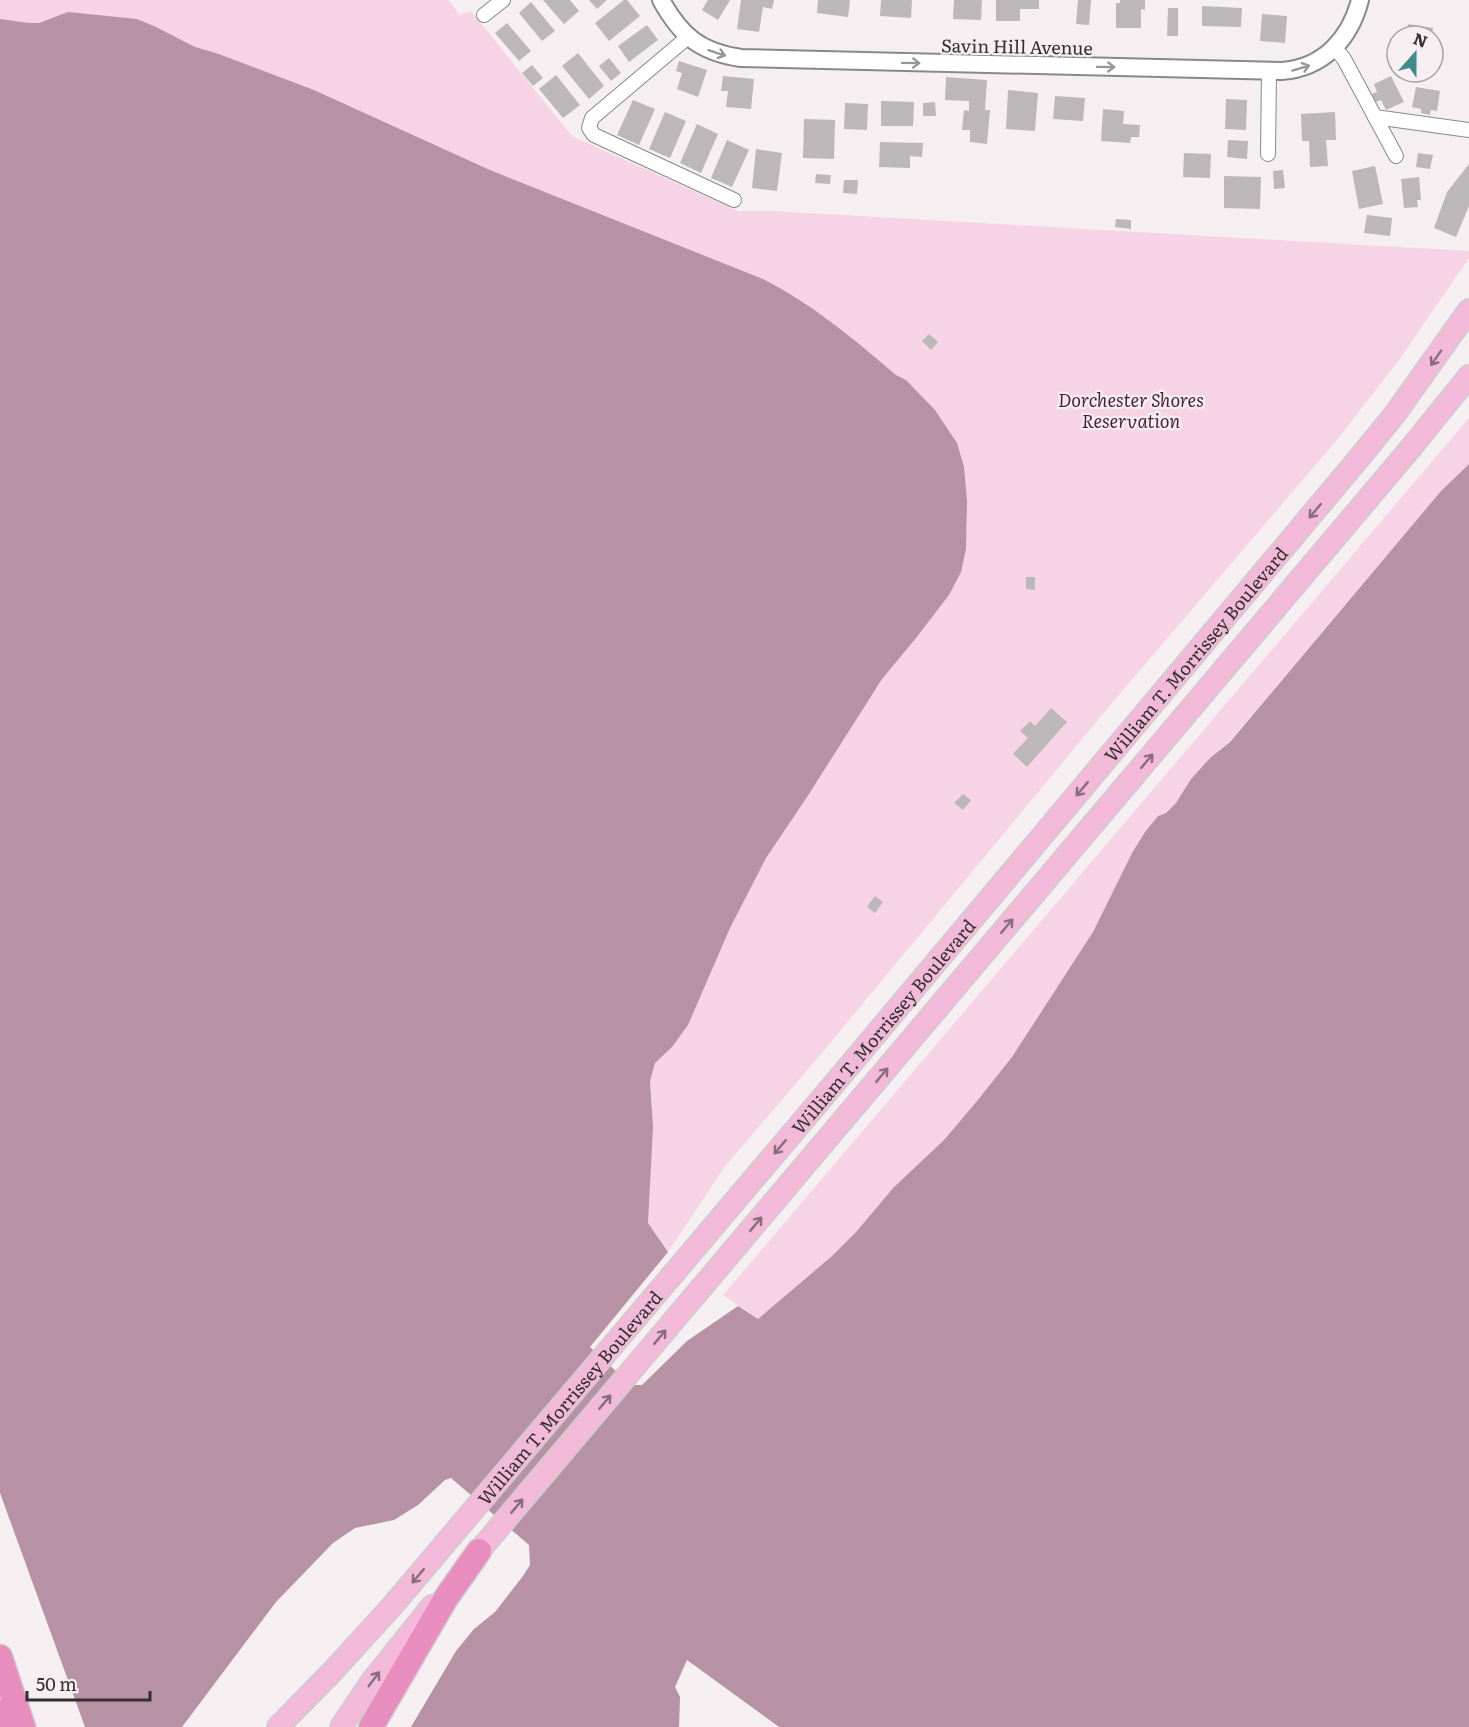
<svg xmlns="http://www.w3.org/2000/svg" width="1469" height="1727" font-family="Literata,serif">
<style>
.green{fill:#f7d4e5}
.water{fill:#b692a4}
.building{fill:#bcb7b9}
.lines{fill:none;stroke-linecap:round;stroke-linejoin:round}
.minor-casing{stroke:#8c8789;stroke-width:16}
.tertiary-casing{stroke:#8c8789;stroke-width:20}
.primary-casing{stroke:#cecdcd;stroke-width:24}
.motorway-casing{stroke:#cecdcd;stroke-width:27}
.minor{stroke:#fff;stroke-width:14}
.tertiary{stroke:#fff;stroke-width:16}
.primary{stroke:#f2bad8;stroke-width:21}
.motorway{stroke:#e98cbe;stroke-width:24}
.oneway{stroke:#989798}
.oneway2{stroke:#886e7c}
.labels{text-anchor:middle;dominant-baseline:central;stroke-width:4.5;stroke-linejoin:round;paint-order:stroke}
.street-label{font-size:18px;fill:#312f30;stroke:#f5eff2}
.park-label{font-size:18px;font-style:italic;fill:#4d1e39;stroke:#f5eff2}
</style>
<rect width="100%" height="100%" fill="#f5eff2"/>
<g class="green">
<path d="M0,0H448L460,15L471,11L572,136L738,211H773L1469,251V258L1399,360L1336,441L1112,703L826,1048L723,1169L668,1252L648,1223L652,1103L650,1081L654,1063L896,375C854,339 812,304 763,279L490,170L314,90L218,54L0,202Z"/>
<path d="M1469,418V464L1441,491L1229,742L1210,758L1191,779L1176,803L1166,813L1158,816L1145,832L1132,853L1093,932L1012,1057L977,1101L944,1140L894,1187L856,1232L832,1256L758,1319L723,1295Z"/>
</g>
<path class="water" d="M68,12L137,19L156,27L195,47L216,53L314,90L490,170L763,279C812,304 854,339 896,375L906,380L935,410L957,443L964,467L967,501L966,549L961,572L949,595L916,638L882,679L807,797L766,858L730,928L688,1025L672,1047L655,1063L650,1081L653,1127L648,1223L668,1252L590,1347L631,1385H642L687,1341L738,1306L758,1319L832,1256L856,1232L894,1187L944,1140L977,1101L1012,1057L1093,932L1132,853L1145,832L1158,816L1166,813L1176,803L1191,779L1210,758L1230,742L1441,491L1469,464V1727H779L687,1660L675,1687L680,1697L679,1727H411L456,1651L474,1629L495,1612L523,1576L530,1565L529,1545L451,1478L445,1480L418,1505L394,1520L355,1528L333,1543L276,1602L182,1727H85L0,1493V19L29,23H39Z"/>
<g class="building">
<path d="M543,0H570L579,11L564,24Z"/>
<path d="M589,0H607L597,9Z"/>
<path d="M624,0H627L640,16L609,41L595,23Z"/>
<path d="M708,0H730L718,20L702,10Z"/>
<path d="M741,0H774L772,9L763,7L759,32L737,29Z"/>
<path d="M818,0H850L848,17L817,13Z"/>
<path d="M881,0H912L911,18L880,16Z"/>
<path d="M954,0H982L981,20L953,19Z"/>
<path d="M996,0H1039V9H1020V21H996Z"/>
<path d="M1078,0H1091L1089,25L1076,24Z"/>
<path d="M1120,0H1145V10L1141,9V28H1116V3H1120Z"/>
<path d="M531,2L555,31L542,41L519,13Z"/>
<path d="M1202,6L1242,8L1241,27L1202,26Z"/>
<path d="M1168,8H1178V36H1167Z"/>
<path d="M1262,14L1287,16L1285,43L1260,41Z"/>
<path d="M507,23L531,51L519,61L495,33Z"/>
<path d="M1408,24L1433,28L1432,36H1406Z"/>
<path d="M647,25L658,40L629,62L618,46Z"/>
<path d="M578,53L604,86L589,99L562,66Z"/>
<path d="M609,58L621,73L611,81L599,66Z"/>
<path d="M679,61L707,70L698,97L677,89L682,73L676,71Z"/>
<path d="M532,65L543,78L533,86L522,73Z"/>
<path d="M556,75L580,105L563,118L539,89Z"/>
<path d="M723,76L754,79L751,109L726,107L728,91H721Z"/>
<path d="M1391,76L1404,102L1386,110L1381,100L1376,102L1372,94L1377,92L1374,84Z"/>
<path d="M946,77L987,80L985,110H990L987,144L970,142V130H962L964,110L969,111V101L945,100Z"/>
<path d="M1416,87L1440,91L1437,111L1431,110L1430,115L1421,113V109L1412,107Z"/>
<path d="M1008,90L1038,93L1035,131L1006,129Z"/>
<path d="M1055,96L1085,98L1083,121L1053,119Z"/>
<path d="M1226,99L1247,100L1246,130L1225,129Z"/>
<path d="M633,100L655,109L639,145L617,135Z"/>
<path d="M881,101L914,102L913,126H881Z"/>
<path d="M935,102L936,116H923V103Z"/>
<path d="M845,103L868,104L867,130L844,129Z"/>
<path d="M1103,109L1124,111L1123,124L1140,125L1139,137H1131L1130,143L1101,141Z"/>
<path d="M665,112L686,121L670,158L649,149Z"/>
<path d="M1335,112L1336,140H1326L1328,166L1310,167L1309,141H1302L1301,114Z"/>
<path d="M804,119L835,120L834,159L803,158Z"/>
<path d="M697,124L718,134L701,173L680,163Z"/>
<path d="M727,140L749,150L732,187L711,178Z"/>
<path d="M1228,140L1248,141L1247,159L1227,157Z"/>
<path d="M880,142L923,143L922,157L910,156V168L879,167Z"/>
<path d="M756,149L782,153L777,191L752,188Z"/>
<path d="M1184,153L1211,154L1210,178L1183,177Z"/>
<path d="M1418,153L1433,155L1430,169L1416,167Z"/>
<path d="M1469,164V206L1456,237L1434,228L1447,192Z"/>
<path d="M1375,166L1383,204L1359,209L1352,171Z"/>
<path d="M1283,170L1285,188L1274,189L1273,171Z"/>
<path d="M816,174L831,175L830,184L815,183Z"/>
<path d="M1224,176L1261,177L1260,209L1224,208Z"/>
<path d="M1419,177L1421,200H1417L1418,207L1404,208L1401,179Z"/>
<path d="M844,180H858L857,194L843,193Z"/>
<path d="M1367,215L1392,218L1390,236L1364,233Z"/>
<path d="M1116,219L1131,220V229L1115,227Z"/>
<path d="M929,334L938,342L931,350L922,341Z"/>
<path d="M1026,577H1035V590L1026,589Z"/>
<path d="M1051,708L1067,722L1027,767L1013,754L1028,738L1020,731L1030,721L1035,726Z"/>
<path d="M963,794L971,800L963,810L954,803Z"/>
<path d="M875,896L883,902L875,913L867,907Z"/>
</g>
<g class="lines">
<g class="minor-casing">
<g id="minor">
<path d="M484,15L503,0"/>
<path d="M688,37L592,118L589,128L594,135L734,200"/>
<path d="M1335,48L1344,59L1396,156"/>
<path d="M1375,117L1469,130"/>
<path d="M1268,154L1269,71"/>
</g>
</g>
<g class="tertiary-casing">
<path id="tertiary" d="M661,0C681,36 700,52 741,58L1282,71C1323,68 1350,39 1360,0"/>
</g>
<g class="primary-casing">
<g id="primary">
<path d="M468,1564L1410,449L1469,376"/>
<path id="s1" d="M278,1727L332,1672L393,1605L845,1071L1360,457L1395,414L1469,310"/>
<path d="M341,1727L372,1681L432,1606"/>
</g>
</g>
<g class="motorway-casing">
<g id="motorway">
<path d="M0,1657L23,1727"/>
<path d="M0,1712L5,1727"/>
<path d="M371,1727L446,1598L479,1551"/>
</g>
</g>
<use href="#minor" class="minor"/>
<use href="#tertiary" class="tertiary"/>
<use href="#primary" class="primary"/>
<use href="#motorway" class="motorway"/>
</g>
<defs><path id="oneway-shaft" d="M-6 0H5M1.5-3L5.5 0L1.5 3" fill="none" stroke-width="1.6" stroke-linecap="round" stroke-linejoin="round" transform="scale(1.5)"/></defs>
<g class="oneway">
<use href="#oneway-shaft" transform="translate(717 53) rotate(18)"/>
<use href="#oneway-shaft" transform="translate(911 63) rotate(1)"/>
<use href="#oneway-shaft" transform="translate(1106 67) rotate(1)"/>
<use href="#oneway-shaft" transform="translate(1301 68) rotate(-17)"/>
</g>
<g class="oneway2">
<use href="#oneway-shaft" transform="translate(1436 358) rotate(125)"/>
<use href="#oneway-shaft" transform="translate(1315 511) rotate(130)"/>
<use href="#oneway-shaft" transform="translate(1147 761) rotate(-50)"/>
<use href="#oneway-shaft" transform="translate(1082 789) rotate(130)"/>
<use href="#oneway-shaft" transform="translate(1007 926) rotate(-50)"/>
<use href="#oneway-shaft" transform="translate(882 1075) rotate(-50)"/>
<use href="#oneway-shaft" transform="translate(780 1147) rotate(130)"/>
<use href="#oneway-shaft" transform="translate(756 1224) rotate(-50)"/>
<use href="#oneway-shaft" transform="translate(660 1337) rotate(-50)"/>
<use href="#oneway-shaft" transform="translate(605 1402) rotate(-50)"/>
<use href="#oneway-shaft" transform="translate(517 1506) rotate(-50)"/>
<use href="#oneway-shaft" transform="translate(418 1576) rotate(130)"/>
<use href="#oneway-shaft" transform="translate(374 1679) rotate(-53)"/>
</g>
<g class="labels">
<g class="street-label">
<text transform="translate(1017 46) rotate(1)">Savin Hill Avenue</text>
<text stroke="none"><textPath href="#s1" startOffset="1412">William T. Morrissey Boulevard</textPath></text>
<text stroke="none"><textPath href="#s1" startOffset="926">William T. Morrissey Boulevard</textPath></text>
<text stroke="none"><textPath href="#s1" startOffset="440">William T. Morrissey Boulevard</textPath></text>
</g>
<g class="park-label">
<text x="1131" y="399">Dorchester Shores<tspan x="1131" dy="21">Reservation</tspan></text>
</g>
</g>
<g transform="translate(1415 54) rotate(21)"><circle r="28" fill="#f5eff2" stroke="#a7a2a4" stroke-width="1.5"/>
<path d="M0-4.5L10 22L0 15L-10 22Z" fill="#428a8c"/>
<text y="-9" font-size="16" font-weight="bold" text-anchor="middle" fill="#312f30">N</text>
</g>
<path d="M27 1691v9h123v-9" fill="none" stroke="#312f30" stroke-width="3"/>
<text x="36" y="1691" font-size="18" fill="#312f30" stroke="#f5eff2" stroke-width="4.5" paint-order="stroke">50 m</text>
</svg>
